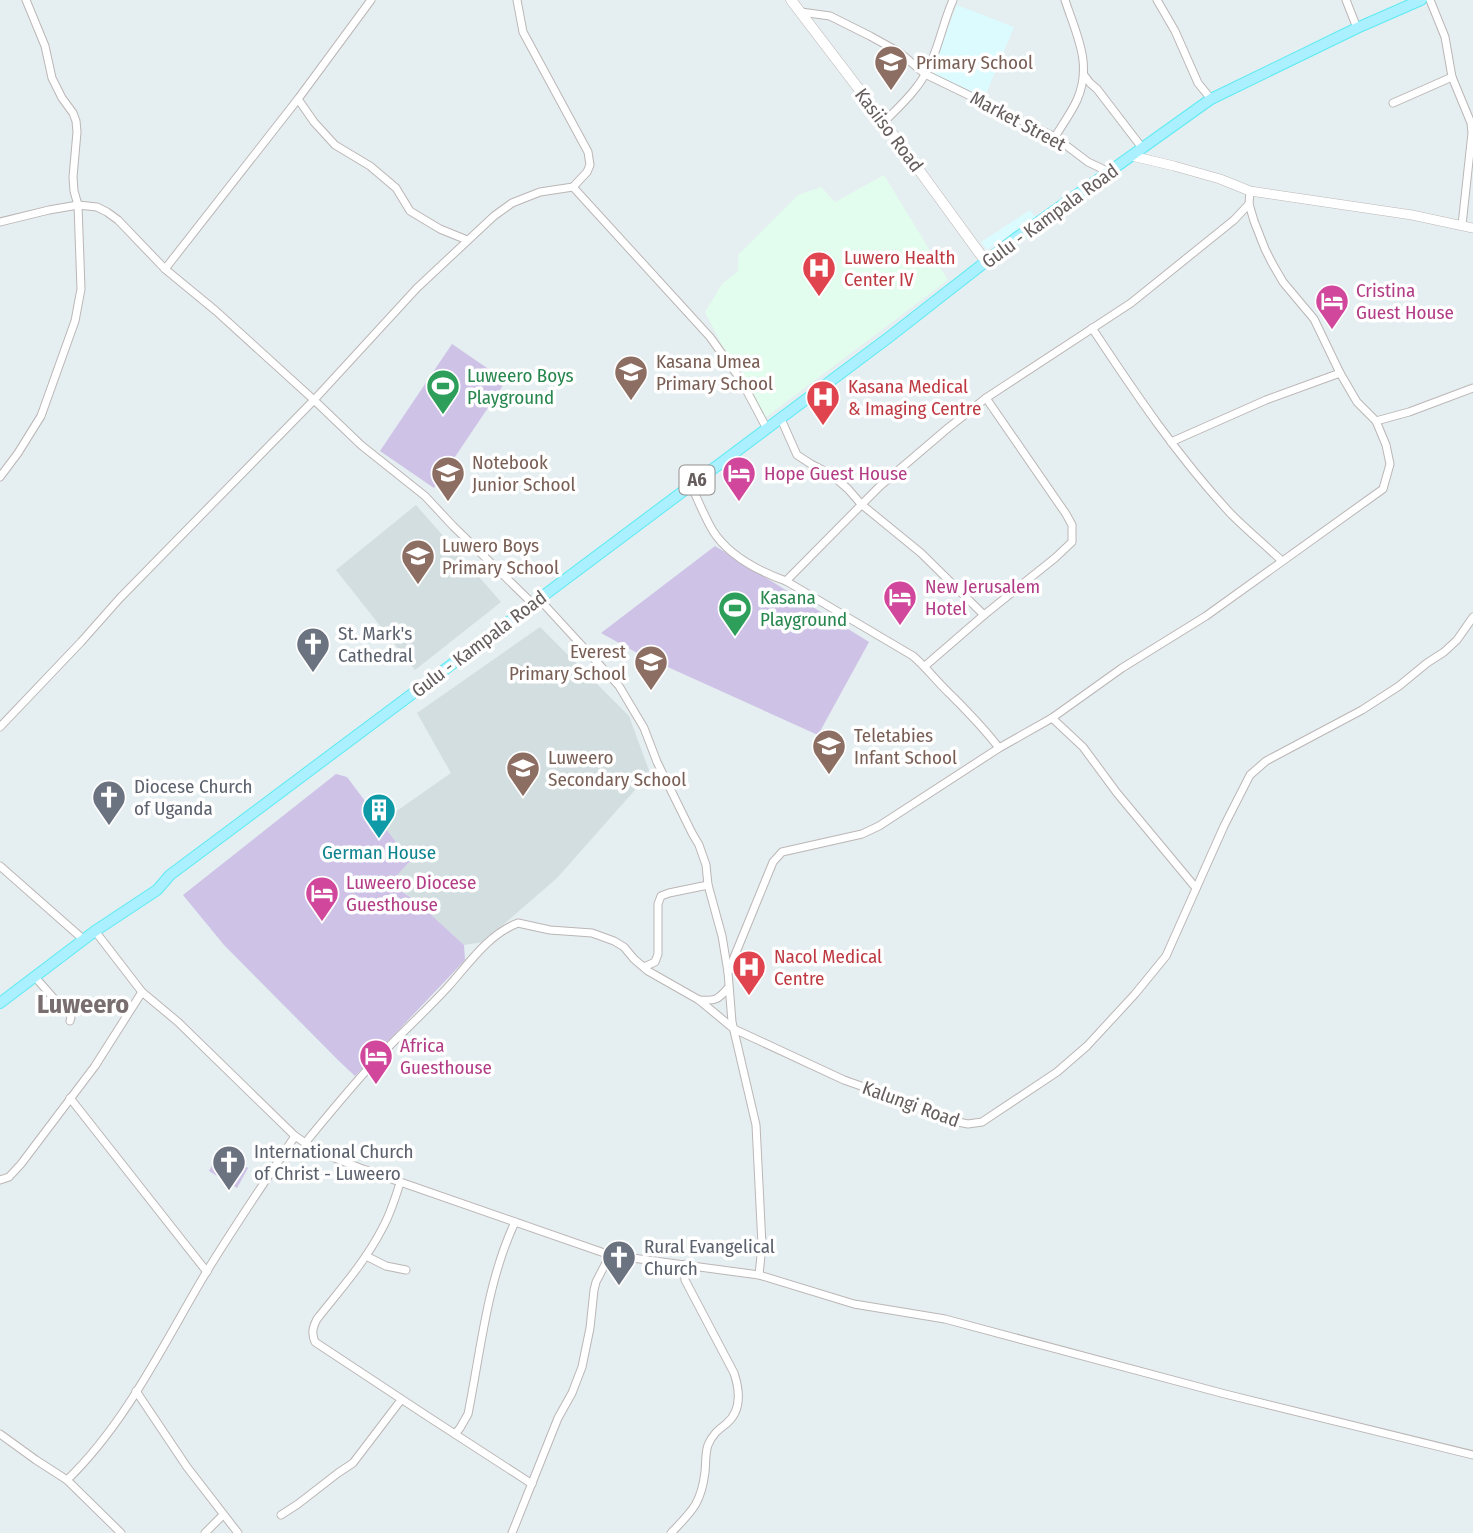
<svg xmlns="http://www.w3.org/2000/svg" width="1473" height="1533" font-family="'Fira Sans Condensed',sans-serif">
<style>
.commercial{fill:#dcfbfe}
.education{fill:#d3dee0}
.medical{fill:#e2fced}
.green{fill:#cec2e7}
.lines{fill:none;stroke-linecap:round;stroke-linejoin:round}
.minor-casing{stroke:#bcb6b6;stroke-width:9}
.tertiary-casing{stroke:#bcb6b6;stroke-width:10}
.secondary-casing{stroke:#bdb4b5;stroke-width:11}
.primary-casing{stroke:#5bebf3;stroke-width:12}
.minor{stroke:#fff;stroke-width:7}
.tertiary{stroke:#fff;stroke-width:9}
.secondary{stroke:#fff;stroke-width:10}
.primary{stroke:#abf0ff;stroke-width:10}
.labels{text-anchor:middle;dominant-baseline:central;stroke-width:7;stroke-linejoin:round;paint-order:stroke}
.shield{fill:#fff;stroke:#948e8e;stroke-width:2}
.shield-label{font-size:18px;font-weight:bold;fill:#665d5e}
.education-label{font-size:19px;fill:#785e54;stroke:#fff;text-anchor:start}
.street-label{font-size:19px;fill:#665d5e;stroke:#fff}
.health-label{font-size:19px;fill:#be3a42;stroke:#fff;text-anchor:start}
.hotel-label{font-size:19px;fill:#b23c85;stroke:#fff;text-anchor:start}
.leisure-label{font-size:19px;fill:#27864d;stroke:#fff;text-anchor:start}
.worship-label{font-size:19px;fill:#5b616d;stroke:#fff;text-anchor:start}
.culture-label{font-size:19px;fill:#0d838f;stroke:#fff}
.district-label{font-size:26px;font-weight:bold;fill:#786e70;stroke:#fff}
</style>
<rect width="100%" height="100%" fill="#e5eef0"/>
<g class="commercial">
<path d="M957,5L1014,27L984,99L936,77L934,72L933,67Z"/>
<path d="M1030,210L1036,218L987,250L981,242Z"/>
</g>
<g class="education">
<path d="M416,505L501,602L415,670L336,570Z"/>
<path d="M540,627L629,716L650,773L557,878L483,942L464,945L415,900L389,884L381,822L451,773L417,713Z"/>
</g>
<path class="medical" d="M884,175L948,280L761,421L705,312L722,284L738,271V255L798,195L821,187L835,202Z"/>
<g class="green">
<path d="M452,344L506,381L434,488L380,451Z"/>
<path d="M715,546L869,642L818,735L639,654L601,633Z"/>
<path d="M336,774L347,777L410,861L389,884L415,900L464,945L465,960L355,1076L338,1060L224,945L183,895Z"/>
<path d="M220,1152L248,1168L237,1188L209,1171Z"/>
</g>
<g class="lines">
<g class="minor-casing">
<g id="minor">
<path d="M1157,0L1175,31L1198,83L1211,99"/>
<path d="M1346,0L1357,28"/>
<path d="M1430,0L1445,37L1452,77L1471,123L1472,133L1462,225"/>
<path d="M801,12L830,16L870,36L899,52L925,74L1055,137L1088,162L1109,172"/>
<path d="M1084,75L1090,83L1097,89L1143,149"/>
<path d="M298,99L314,122L335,145L370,166L396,188L410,211L440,229L467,240"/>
<path d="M1393,103L1452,77"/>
<path d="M884,122C902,104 922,86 931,62C940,42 944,20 953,0"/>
<path d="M1055,137C1062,125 1071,113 1077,100C1093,64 1076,34 1065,0"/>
<path d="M573,187L710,337L741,380L767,429"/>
<path d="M0,222L49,210L78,205L97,207L107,212L118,220L165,269L216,311L314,400L361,445L425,496L453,526L533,604"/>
<path d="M165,269L298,99L371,0"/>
<path d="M1092,328C1135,393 1178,457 1231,514C1247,530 1265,545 1282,561"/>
<path d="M781,419L797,455L811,464L832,475L848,489L861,504L921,553L984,615"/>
<path d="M1376,421L1409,412L1473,388"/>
<path d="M1171,442L1266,400L1340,373"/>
<path d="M0,477L18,453L41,416L75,321L81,289L78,205L74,191L73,177L77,132L76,121L73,113L62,98L52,78L45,46L26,0"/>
<path d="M691,485C698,500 704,516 713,531C729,556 758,571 786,581L913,656C927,668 937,682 951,695C968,712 984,728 999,748"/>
<path d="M786,581L880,486L948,428L986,398L1131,303L1234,220L1249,204"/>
<path d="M540,600L619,686L644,728L657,762L692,833L699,845L706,865L708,885L722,936L728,972L732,1022L756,1125L762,1245L759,1275"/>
<path d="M925,666L984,615L1055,558L1072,542V525L1066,514L986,398"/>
<path d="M1052,718L1083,747L1117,793L1196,888"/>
<path d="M0,727L81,642L120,598L314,400L417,288L494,216L512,203L540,192L573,187L587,172L590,165L588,152L523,32L517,0"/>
<path d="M0,866L84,940"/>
<path d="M95,931L142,992L178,1022L295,1136L317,1151L360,1168L610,1255L759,1275L854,1304L945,1319L1225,1394L1473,1455"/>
<path d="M644,967L655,962L658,954V904L661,896L669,893L708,885"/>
<path d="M728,972L773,862L782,852L862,834L879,826L999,748L1052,718L1122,668L1206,616L1383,489L1390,464L1386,445L1376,421L1357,402L1340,373L1314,319L1283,282L1272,263L1265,249L1254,221L1249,204L1250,191"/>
<path d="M35,977L57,1002L66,1005L71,1017L70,1021"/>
<path d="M699,1000C715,1001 718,1000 728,988"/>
<path d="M70,1098L207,1272"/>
<path d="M305,1143C328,1115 351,1087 375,1061C398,1036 424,1013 447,988C468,965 487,935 518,923L550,930L592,933L614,941L624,947L634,959L648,971L699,1000L734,1029L844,1080L892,1097L948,1120L968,1124L982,1122L1057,1072L1087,1046L1135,994L1166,956L1224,826L1250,775L1266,761L1362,710L1399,686L1427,663L1444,652L1457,640L1473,617"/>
<path d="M0,1180L9,1177L21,1164L95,1066L142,992"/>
<path d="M400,1183C395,1199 390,1215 382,1229C365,1262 340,1290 317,1319C313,1327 311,1333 315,1342L424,1414L532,1484"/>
<path d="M366,1256L386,1266L406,1270"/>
<path d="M136,1391L187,1467L238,1533"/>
<path d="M0,1434L36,1460L67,1480L121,1533"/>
<path d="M455,1434L460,1428L468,1414C481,1349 487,1282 515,1222"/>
<path d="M67,1480C126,1423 163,1345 204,1276C233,1228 265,1182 295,1136"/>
<path d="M281,1515L298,1504L338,1473L353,1463L401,1400"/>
<path d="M205,1533L223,1515"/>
<path d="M512,1533L558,1418L572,1393L582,1367L590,1328L594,1290L596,1282L610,1255"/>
<path d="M671,1533C692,1511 701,1504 705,1472C706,1463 705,1453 708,1445C712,1435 718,1430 726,1424C742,1411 740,1391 734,1373L685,1280L684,1268L686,1264"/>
</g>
</g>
<g class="tertiary-casing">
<path id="tertiary" d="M1132,156L1174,166L1220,179L1250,191L1412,215L1473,228"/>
</g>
<g class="secondary-casing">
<path id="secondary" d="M791,0L884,122L986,262"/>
</g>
<g class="primary-casing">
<path id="primary" d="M0,1003L95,931L157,890L170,875L888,338L1016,238L1211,99L1357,28L1421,0"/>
</g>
<use href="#minor" class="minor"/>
<use href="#tertiary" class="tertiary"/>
<use href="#secondary" class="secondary"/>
<use href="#primary" class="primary"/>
</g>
<defs>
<g id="school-pin" transform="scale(1.75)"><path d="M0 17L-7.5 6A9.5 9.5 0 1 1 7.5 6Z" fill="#8d6e63" stroke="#fff"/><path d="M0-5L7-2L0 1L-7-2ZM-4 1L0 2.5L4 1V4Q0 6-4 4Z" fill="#fff"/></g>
<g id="hospital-pin" transform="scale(1.75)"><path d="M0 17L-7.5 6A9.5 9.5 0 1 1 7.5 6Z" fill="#e0444e" stroke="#fff"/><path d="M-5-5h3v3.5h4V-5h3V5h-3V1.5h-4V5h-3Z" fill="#fff"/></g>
<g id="hotel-pin" transform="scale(1.75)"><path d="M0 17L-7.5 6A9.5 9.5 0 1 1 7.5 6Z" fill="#d1479c" stroke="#fff"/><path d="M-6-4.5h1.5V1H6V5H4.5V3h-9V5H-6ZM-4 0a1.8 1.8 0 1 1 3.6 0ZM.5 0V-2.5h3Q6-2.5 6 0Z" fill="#fff"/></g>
<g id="stadium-pin" transform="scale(1.75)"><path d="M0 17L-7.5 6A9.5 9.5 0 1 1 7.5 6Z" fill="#2e9e5b" stroke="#fff"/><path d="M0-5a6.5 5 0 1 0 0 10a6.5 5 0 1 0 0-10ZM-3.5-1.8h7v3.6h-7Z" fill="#fff"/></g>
<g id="church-pin" transform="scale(1.75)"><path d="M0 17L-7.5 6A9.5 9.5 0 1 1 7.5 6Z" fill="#6b7280" stroke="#fff"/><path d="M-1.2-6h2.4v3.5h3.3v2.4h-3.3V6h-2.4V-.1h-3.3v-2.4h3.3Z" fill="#fff"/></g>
<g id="building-pin" transform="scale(1.75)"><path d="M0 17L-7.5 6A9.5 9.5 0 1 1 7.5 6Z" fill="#0f9aa8" stroke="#fff"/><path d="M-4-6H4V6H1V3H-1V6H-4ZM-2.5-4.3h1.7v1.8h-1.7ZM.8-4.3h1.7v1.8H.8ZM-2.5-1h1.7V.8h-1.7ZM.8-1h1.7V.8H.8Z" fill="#fff"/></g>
</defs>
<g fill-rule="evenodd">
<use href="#school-pin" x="891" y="62"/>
<use href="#hospital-pin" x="819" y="268"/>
<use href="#hotel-pin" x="1332" y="301"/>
<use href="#school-pin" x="631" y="372"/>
<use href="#stadium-pin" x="443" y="386"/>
<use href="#hospital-pin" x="823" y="397"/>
<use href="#school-pin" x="448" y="473"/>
<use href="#hotel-pin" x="739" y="473"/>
<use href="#school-pin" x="418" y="556"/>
<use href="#hotel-pin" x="900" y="597"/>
<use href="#stadium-pin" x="735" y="608"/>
<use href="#church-pin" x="313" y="644"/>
<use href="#school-pin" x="651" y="662"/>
<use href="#school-pin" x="829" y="746"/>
<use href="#school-pin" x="523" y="768"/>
<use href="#church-pin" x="109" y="797"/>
<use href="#building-pin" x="379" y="810"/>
<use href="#hotel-pin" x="322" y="893"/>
<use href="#hospital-pin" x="749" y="967"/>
<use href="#hotel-pin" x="376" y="1056"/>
<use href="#church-pin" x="229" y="1162"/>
<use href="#church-pin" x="619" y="1257"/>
</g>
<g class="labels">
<rect class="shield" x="679.5" y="465.5" width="35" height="29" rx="5"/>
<g class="shield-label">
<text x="697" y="480">A6</text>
</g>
<g class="education-label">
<text x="916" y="62">Primary School</text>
<text x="656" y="361">Kasana Umea<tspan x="656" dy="22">Primary School</tspan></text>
<text x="472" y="462">Notebook<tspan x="472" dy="22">Junior School</tspan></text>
<text x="442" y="545">Luwero Boys<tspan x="442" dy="22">Primary School</tspan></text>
<text x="626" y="651" text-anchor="end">Everest<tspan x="626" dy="22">Primary School</tspan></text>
<text x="854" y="735">Teletabies<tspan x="854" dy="22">Infant School</tspan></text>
<text x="548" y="757">Luweero<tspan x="548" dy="22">Secondary School</tspan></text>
</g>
<g class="street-label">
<text transform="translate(1018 121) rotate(28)">Market Street</text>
<text transform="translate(889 130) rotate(53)">Kasiiso Road</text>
<text transform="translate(1050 216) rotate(-36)">Gulu - Kampala Road</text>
<text transform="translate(479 644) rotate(-37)">Gulu - Kampala Road</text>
<text transform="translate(911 1104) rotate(20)">Kalungi Road</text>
</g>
<g class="health-label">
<text x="844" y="257">Luwero Health<tspan x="844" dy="22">Center IV</tspan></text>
<text x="848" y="386">Kasana Medical<tspan x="848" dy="22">&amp; Imaging Centre</tspan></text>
<text x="774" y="956">Nacol Medical<tspan x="774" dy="22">Centre</tspan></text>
</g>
<g class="hotel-label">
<text x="1356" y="290">Cristina<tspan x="1356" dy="22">Guest House</tspan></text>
<text x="764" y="473">Hope Guest House</text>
<text x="925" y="586">New Jerusalem<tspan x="925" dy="22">Hotel</tspan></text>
<text x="346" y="882">Luweero Diocese<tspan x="346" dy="22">Guesthouse</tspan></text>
<text x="400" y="1045">Africa<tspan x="400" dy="22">Guesthouse</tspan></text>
</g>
<g class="leisure-label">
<text x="467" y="375">Luweero Boys<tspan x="467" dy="22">Playground</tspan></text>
<text x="760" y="597">Kasana<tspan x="760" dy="22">Playground</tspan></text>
</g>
<g class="worship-label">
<text x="338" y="633">St. Mark's<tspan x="338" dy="22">Cathedral</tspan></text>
<text x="134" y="786">Diocese Church<tspan x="134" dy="22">of Uganda</tspan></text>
<text x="254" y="1151">International Church<tspan x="254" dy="22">of Christ - Luweero</tspan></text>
<text x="644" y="1246">Rural Evangelical<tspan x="644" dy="22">Church</tspan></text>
</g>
<g class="culture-label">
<text x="379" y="852">German House</text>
</g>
<g class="district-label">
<text x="83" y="1004">Luweero</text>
</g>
</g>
</svg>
